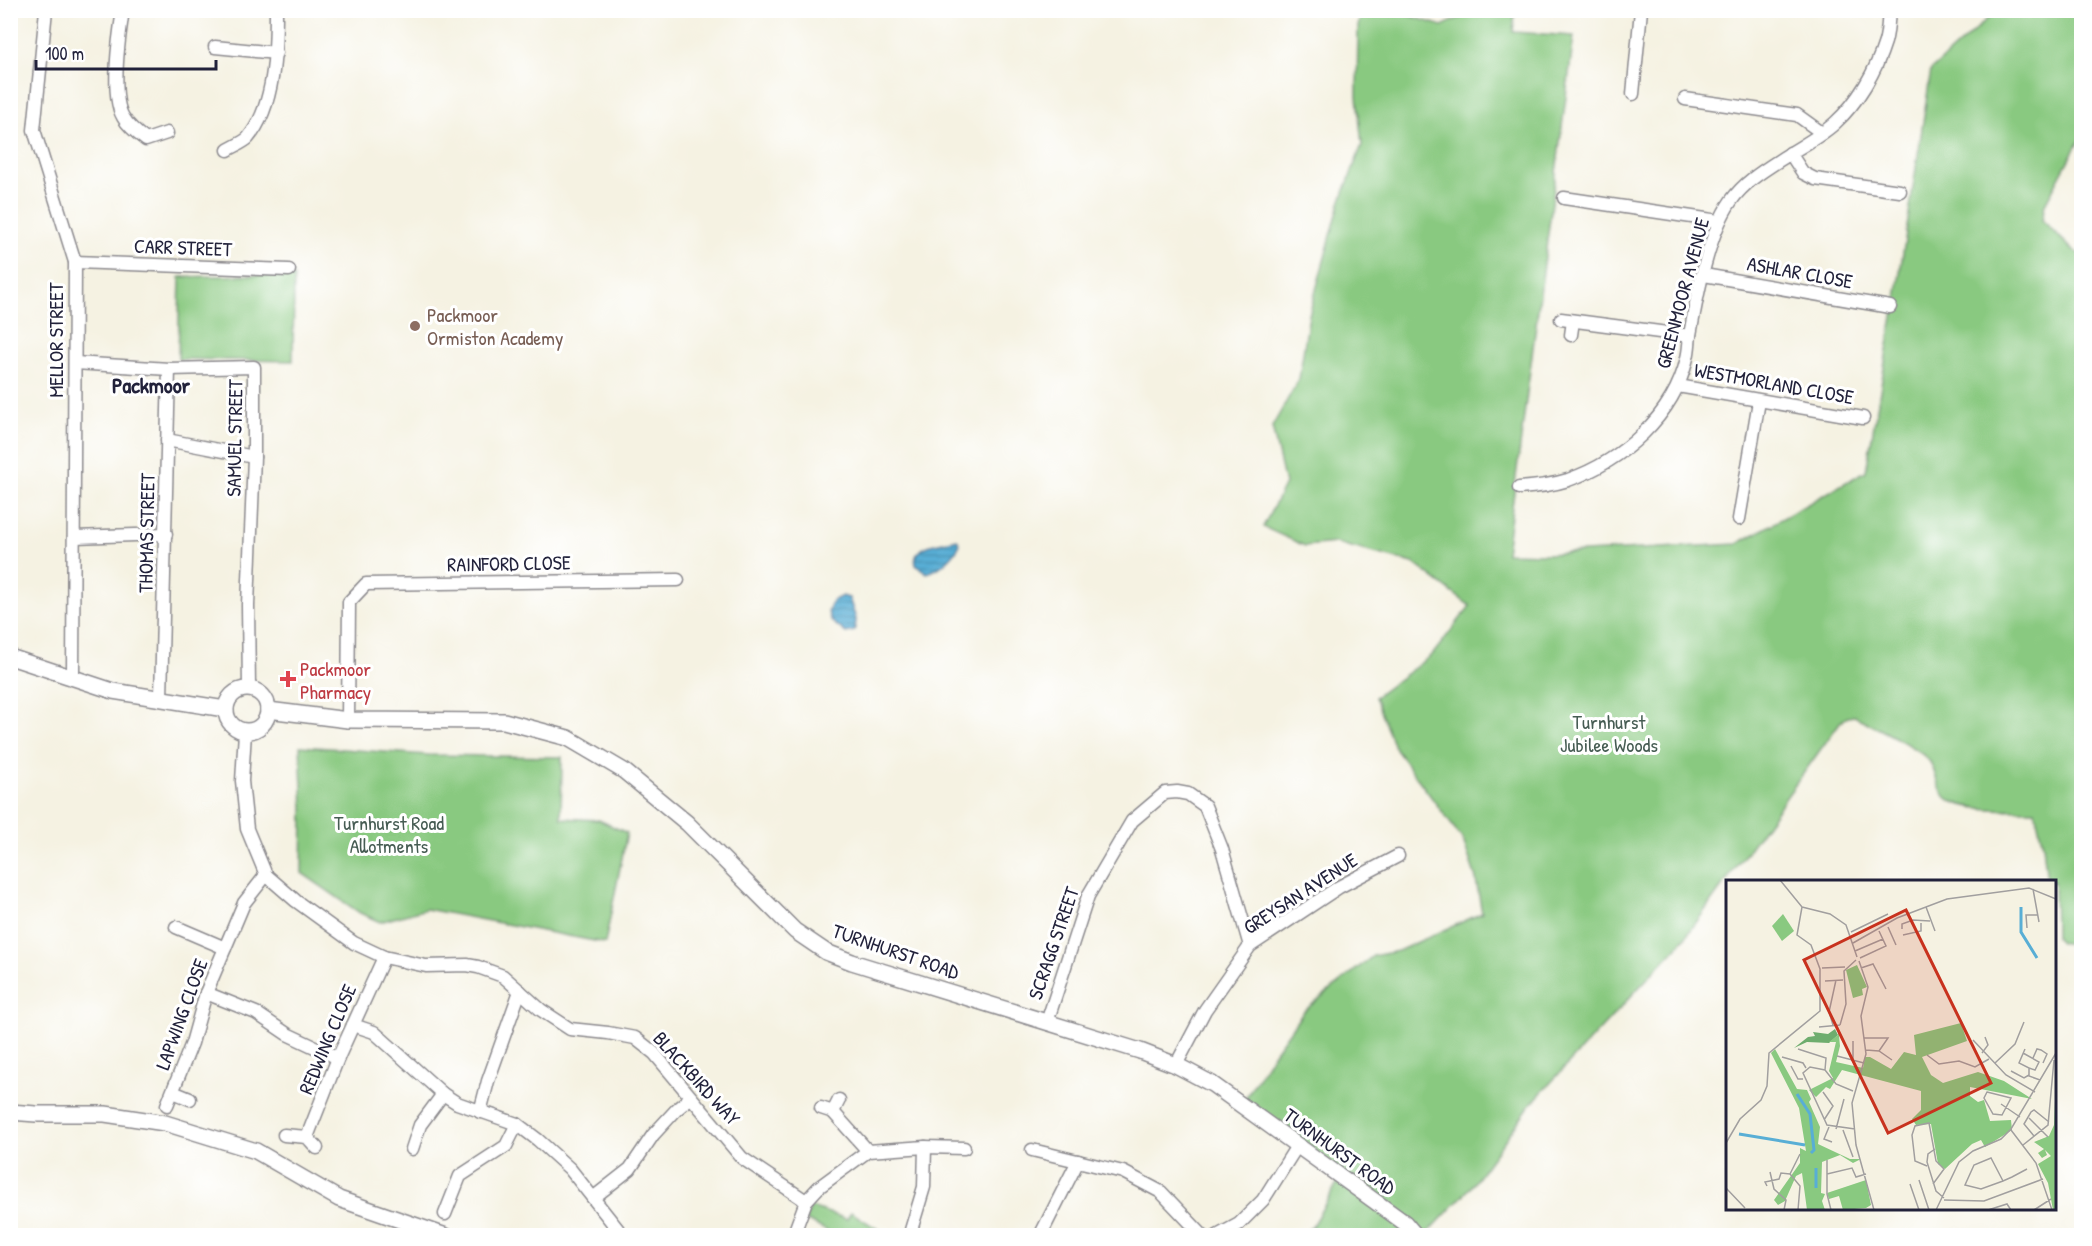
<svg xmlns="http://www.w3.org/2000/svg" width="2092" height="1246" font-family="'Patrick Hand',sans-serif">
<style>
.green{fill:#89c980;stroke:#56765e;stroke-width:1.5}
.water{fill:url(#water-rules);stroke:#3d6888;stroke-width:1.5}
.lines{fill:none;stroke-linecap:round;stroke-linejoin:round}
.minor-casing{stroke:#8c8a8e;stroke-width:15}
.tertiary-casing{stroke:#8c8a8e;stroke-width:18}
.minor{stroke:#fff;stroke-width:12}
.tertiary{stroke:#fff;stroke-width:15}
.education-dot{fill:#8d6e63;stroke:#fff;stroke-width:2}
.health-dot{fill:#e0444e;stroke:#fff;stroke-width:2}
.labels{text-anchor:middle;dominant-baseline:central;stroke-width:6;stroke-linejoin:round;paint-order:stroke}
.street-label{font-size:20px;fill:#22223b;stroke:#fff}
.education-label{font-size:20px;fill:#785e54;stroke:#fff;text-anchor:start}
.health-label{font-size:20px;fill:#be3a42;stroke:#fff;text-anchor:start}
.park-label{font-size:20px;fill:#465c53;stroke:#fff}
.quarter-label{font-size:22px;font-weight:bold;fill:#22223b;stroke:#fff}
.inset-river{fill:none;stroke:#58aed5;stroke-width:3}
.inset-road{fill:none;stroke:#a19f9f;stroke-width:1.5}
.view{fill:#c8321e;fill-opacity:0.15;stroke:#c8321e;stroke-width:3}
.inset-edge{fill:none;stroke:#22223b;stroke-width:3}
</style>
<defs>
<pattern id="water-rules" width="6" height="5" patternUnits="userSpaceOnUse" patternTransform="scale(1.5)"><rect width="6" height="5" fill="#58aed5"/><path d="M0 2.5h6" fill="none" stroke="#488dae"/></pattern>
</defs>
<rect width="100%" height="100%" fill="#fff"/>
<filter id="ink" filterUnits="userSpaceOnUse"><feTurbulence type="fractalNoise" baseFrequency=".0167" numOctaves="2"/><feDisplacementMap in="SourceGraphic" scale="12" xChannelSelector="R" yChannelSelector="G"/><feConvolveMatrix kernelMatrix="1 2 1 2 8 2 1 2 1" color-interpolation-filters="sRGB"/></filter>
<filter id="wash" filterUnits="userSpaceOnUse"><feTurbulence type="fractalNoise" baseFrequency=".008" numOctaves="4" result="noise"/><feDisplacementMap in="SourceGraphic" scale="24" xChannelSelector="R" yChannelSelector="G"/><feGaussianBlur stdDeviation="1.35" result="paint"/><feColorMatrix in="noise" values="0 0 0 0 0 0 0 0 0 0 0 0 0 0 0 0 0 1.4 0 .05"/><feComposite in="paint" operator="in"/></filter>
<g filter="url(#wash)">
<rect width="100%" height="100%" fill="#f5f2e2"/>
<g class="green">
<path d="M1362,11H1395L1442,26L1475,11H1515L1513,32L1574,36L1506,553L1546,554L1737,544L1866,471L1895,305L1931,70L1996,11H2081V137L2045,204L2042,220L2075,252L2081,254V940L2072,945L2060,942L2055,937L2054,882L2047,881L2043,845L2035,810C2011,809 1968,812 1948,799C1938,792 1936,772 1930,762C1920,748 1871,725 1854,716L1848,717L1841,721L1685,938L1530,1105L1471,1187L1426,1235H1303L1312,1226L1341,1177L1241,1105L1271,1057L1304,1011L1373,956L1398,951L1482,913L1475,875L1463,840L1394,747L1375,697L1433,654L1470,606L1413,563L1336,543L1305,546L1263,527L1285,484L1272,427L1299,379L1309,315L1340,203L1362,145L1357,96L1358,26Z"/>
<path d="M288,274L294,276L293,361L178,359L180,277Z"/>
<path d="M300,746L428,755L562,757L561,818L599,820L627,833L605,943L426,909L380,922L360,913L302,873L303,808Z"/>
<path d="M811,1207L847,1219L851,1212L887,1235H835L805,1220Z"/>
</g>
<g class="water">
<path d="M957,539L960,544C955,556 939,570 927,573L916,565C911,544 942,543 957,539Z"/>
<path d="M842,596L849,598L856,619L855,631L846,633L831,621L828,612L832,601Z"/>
</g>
</g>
<g filter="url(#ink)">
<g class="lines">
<g class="minor-casing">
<g id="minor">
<path d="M46,10L34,130L75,262L73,677"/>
<path d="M123,10C119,36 110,95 123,117C128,126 138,134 146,140L167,133"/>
<path d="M215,47L276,53"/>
<path d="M1633,94L1641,10"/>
<path d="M1685,99L1797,115L1822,133"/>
<path d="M228,150C234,146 243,143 248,138C275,106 276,50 276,10"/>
<path d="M1790,153L1803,173L1815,179L1900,191"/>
<path d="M1564,198L1719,221"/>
<path d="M75,262L289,270"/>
<path d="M1704,275L1890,307"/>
<path d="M1561,319L1690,336"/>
<path d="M1571,335L1573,321"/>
<path d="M75,363L169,369L254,367V457L248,605L249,689"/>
<path d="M1678,386L1863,418"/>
<path d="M167,440L254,457"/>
<path d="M1519,488C1535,487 1552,485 1568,480C1622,461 1674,416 1687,358C1689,351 1689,343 1690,335C1697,296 1708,234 1731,201C1745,181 1766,169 1786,156C1803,145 1821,136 1835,123C1858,102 1876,71 1885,42C1888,32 1888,21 1889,10"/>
<path d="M1739,519L1759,401"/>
<path d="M74,537L166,534"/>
<path d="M161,698L169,369"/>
<path d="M348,720L349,602L366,584L678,580"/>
<path d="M245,732L242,781L247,829L266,875L296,901L354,943L384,957L426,966L467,965L478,967L503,976L541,1010L570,1029L608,1033L635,1038L654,1053L742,1158L806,1201"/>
<path d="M176,927L225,948"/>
<path d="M206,993L256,1013L287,1034L338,1058"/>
<path d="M1047,1022L1088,896L1132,821L1165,793L1177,792L1188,794L1205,806L1222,849L1250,946"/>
<path d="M353,1025L374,1032L443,1094L457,1103L517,1124L538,1140L570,1169L623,1236"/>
<path d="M1176,1065L1205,1010L1250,946L1339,887L1398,856"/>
<path d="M173,1092L190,1099"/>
<path d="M167,1105L192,1043L206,993L244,903L266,875"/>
<path d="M821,1108L833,1112L868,1151"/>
<path d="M480,1112L488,1081L520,991"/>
<path d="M833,1112L839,1100"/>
<path d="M284,1135L307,1137L317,1148"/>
<path d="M307,1137L338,1058L384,957"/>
<path d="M412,1149L420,1125L443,1094"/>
<path d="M1032,1150L1123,1172L1161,1192L1203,1236"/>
<path d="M593,1198L630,1169L653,1135L677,1109L690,1098"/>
<path d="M445,1214L460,1176L506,1146L517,1124"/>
<path d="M911,1230L924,1187L925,1147"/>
<path d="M793,1236L806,1201L819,1187L868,1151L925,1147L964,1148"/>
<path d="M1040,1236L1078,1161"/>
<path d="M1217,1236L1239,1224L1263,1200L1297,1146"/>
</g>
</g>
<g class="tertiary-casing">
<g id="tertiary">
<path d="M10,657L113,691L225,709"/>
<circle cx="247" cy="710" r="21"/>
<path d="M268,710L348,720L504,721L568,738L624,771L687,823L795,931L826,952L852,962L1140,1051L1176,1065L1212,1084L1405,1223L1416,1236"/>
<path d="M10,1112L36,1114H105L165,1123L256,1151L339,1199L446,1236"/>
</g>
</g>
<use href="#minor" class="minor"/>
<use href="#tertiary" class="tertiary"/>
</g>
</g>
<circle class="education-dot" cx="415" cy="326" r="6"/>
<path class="health-dot" d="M285 670h6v6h6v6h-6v6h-6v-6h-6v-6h6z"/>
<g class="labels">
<g class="street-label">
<text transform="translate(183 247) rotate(2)">CARR STREET</text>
<text transform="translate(1800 272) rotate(10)">ASHLAR CLOSE</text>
<text transform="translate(1682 293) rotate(-75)">GREENMOOR AVENUE</text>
<text transform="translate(55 340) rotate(-90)">MELLOR STREET</text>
<text transform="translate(1774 383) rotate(10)">WESTMORLAND CLOSE</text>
<text transform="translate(234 438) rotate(-89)">SAMUEL STREET</text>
<text transform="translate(146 533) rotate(-89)">THOMAS STREET</text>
<text transform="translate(509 563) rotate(-1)">RAINFORD CLOSE</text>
<text transform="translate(1300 893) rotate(-33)">GREYSAN AVENUE</text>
<text transform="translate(1053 943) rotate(-71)">SCRAGG STREET</text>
<text transform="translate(896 951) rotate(19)">TURNHURST ROAD</text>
<text transform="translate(181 1014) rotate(-70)">LAPWING CLOSE</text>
<text transform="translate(327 1039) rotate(-67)">REDWING CLOSE</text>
<text transform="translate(697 1078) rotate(48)">BLACKBIRD WAY</text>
<text transform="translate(1340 1151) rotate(36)">TURNHURST ROAD</text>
</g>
<g class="education-label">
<text x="427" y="314">Packmoor<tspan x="427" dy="23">Ormiston Academy</tspan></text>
</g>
<g class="health-label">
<text x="300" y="668">Packmoor<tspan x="300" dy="23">Pharmacy</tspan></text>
</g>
<g class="park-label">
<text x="1609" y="721">Turnhurst<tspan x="1609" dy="23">Jubilee Woods</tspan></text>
<text x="389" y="822">Turnhurst Road<tspan x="389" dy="23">Allotments</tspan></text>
</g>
<g class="quarter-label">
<text x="151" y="385">Packmoor</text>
</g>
</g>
<g transform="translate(1726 880)">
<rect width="330" height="330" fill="#f5f2e2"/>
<path d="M109,149L112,155L103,163L81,162L68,168L82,157L89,156L87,152L102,154Z" fill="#6ead6e"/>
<path d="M57,34L68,51L56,61L46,46Z" fill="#89c980"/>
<path d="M131,85L141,107L136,109L137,115L127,118L120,90ZM235,143L241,161L196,177L205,195L217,203L252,192L278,201L306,219L244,207V216L252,222L258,220L264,241L285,240L286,250L259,267L255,260L246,264L219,289L212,284L205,244L190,245L186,239L195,230V211L116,190L104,209L100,207L90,217L83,210L107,198L103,191L110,162H103L112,155V146L114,166L110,182L137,188L139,177H144L165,189L178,172L190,175L188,155ZM49,169L71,209L81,210L85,219L83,222L94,247L92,264L124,279H135L127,283L114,275L96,282L95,313L99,314L96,321L99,330H81L76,293L70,296L59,321L52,325L48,320L74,283V268L80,271L73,228L45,173ZM330,197V330H327L322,303L312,284L325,276L319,270L321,275L316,278L312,273L318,269L308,262L323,256L328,245ZM140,300L145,325L140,328L117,330L113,316L103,319L101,313Z" fill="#89c980"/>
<path class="inset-river" d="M295,27V52L311,78M71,214L84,234L88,270L85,273M13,254L79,265M90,308V288"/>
<path class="inset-road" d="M54,0L76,27M307,9L313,42M76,27L104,34L120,45L131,77M200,27L209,51M162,47L170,65M301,48L300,35H311M176,49V44L187,40L204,41M125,52L162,34M177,55L195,51V43M127,63L171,38L221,19L303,8L330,19M129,71L157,59M134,78L160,66L153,51M133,81L142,107L135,136L140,174L126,223L130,265L148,330M96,88L119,87M135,88L147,84L160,109M99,101L117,100M107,145L103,132L110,100M114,145L120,124L118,91L130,80M93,147L114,145M138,158H162L153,171M247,160L280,195L309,212M72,169L100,178L99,190M299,169L293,183L303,188V196L314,200M140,170L153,171L166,180M256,173L262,165L259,157M297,173L313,182L309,190L303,188M201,175L213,184L233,181L249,187L263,179M111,176L138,183M56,177L77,183L80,188M307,178L311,169L315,170L321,174L317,183M127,180V161M269,183L289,164L298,142M65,186L72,199H77M285,191L298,198L303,195M127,211L110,204L99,190L84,187L77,193L101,245L129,249M97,212L107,226L98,240M261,212L285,218L276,235L267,234L258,218ZM275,224L294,237M303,238L322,257M103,247L98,259L106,262M110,249L118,219M117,250L127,277M285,250L310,283L326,330M308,256L298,244L305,232L308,230L323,242M0,263L14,239L35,220L41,206L43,173L94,131V89L85,65L71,55L76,27M297,265L322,245L328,180M209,269L202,274L201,282L210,311L218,318M101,280V314L105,330M201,286L189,281L186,255L189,246L203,243L210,281L218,289L207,304M44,292L48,309L60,320L58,330M64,294L74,306L72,330M64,294L74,274M101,294L126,288L130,297L140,294M193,300L203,330M277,301L265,278L248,285L239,305L255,309L277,301L286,297L301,289M184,304L193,330M41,306L39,302L53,299L55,293L64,294M0,308L19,328M218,320L258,321L317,299M210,330L233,282L247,271L275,259L285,249L330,173M262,330L281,324L285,330M308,330L325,319"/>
<path class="view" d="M180,30L265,203L162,253L78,80Z"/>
<rect width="330" height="330" class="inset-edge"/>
</g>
<rect width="2092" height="1246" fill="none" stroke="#fff" stroke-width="36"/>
<path d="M36 60v9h180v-9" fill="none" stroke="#22223b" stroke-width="3"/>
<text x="45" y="60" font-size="18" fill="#22223b" stroke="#ffffff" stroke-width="4.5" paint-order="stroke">100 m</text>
</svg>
